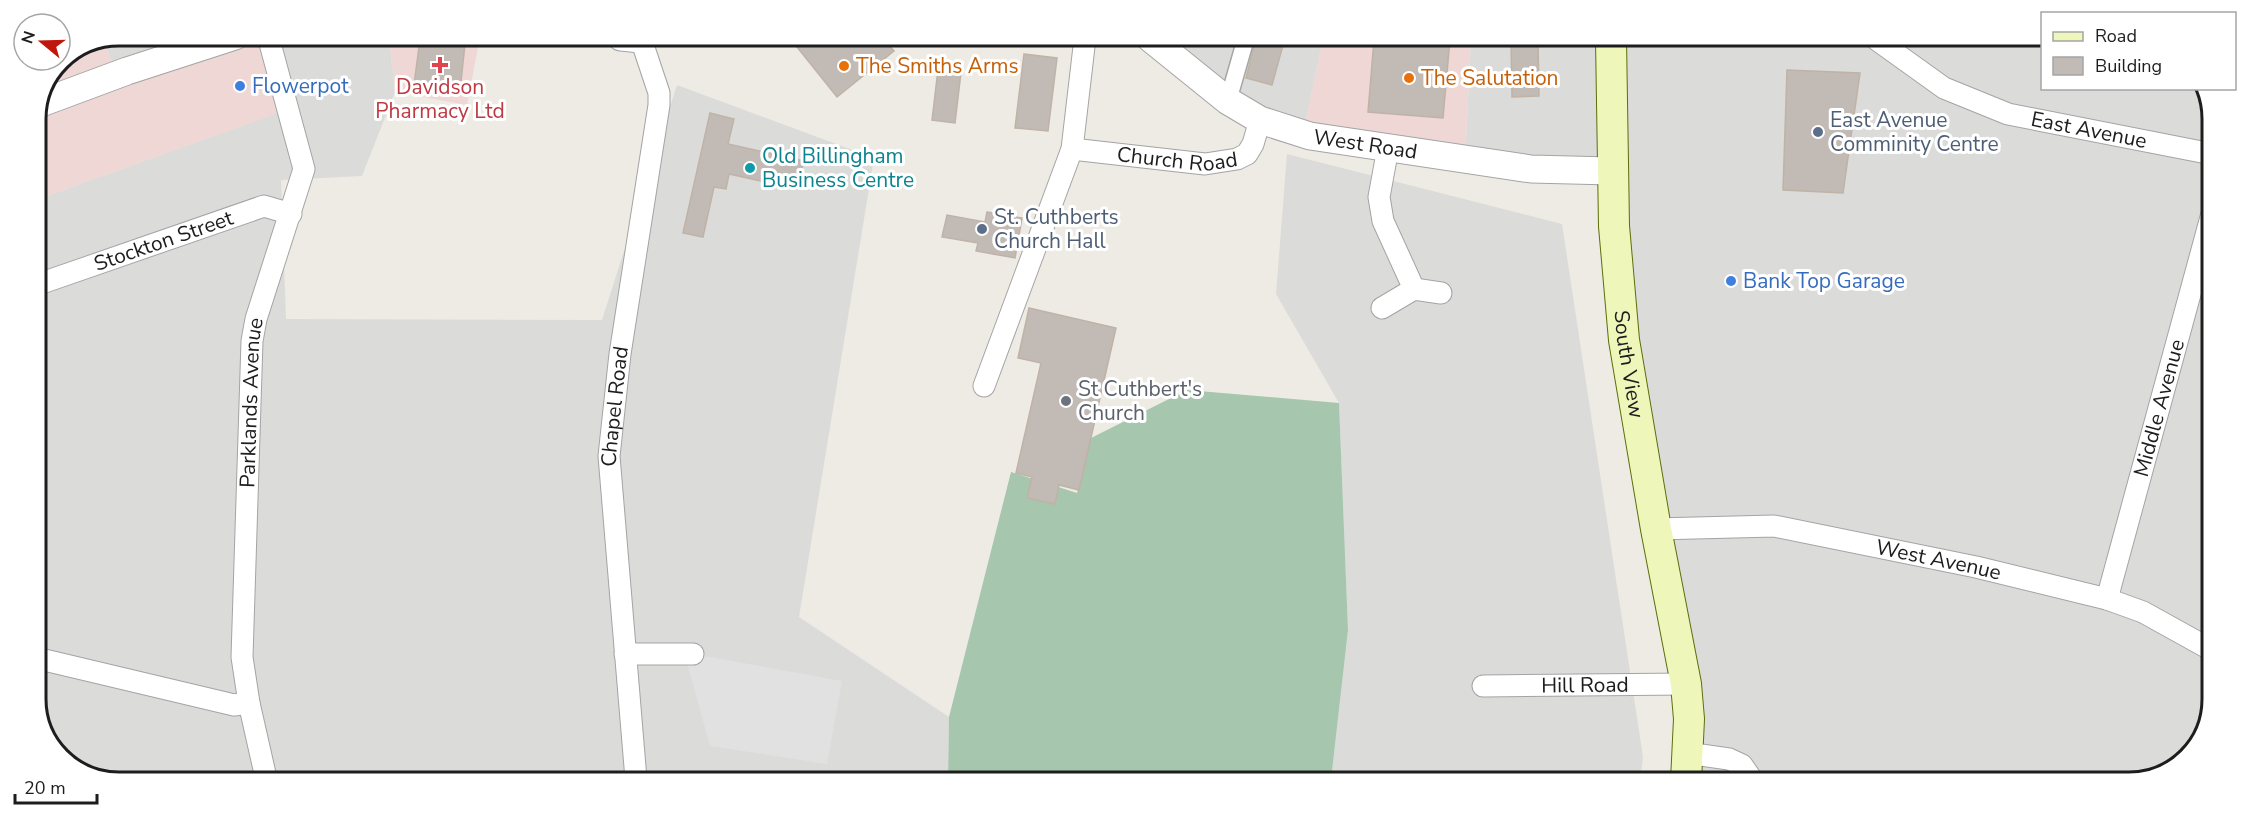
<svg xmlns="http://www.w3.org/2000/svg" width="2248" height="818" font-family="'Nunito Sans',sans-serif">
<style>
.residential{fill:#dbdbda}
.commercial{fill:#eed7d4}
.cemetery{fill:#a6c6ad}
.parking{fill:#e1e1e1}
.building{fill:#c2bab4;stroke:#bfb3a7;stroke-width:1.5}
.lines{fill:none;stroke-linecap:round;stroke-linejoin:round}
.pedestrian-casing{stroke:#a4a4a4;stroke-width:19}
.minor-casing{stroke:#a4a4a4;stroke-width:23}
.tertiary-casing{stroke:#a4a4a4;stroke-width:29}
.secondary-casing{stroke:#5d6e0b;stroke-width:32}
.pedestrian{stroke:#fff;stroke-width:16}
.minor{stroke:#fff;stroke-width:21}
.tertiary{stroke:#fff;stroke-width:27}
.secondary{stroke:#eff6ba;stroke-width:30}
.health-dot{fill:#e0444e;stroke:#fff;stroke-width:2}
.food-dot{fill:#e8710a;stroke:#fff;stroke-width:2}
.shop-dot{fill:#3f7fe0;stroke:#fff;stroke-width:2}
.service-dot{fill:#5c6f8a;stroke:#fff;stroke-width:2}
.culture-dot{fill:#0f9aa8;stroke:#fff;stroke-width:2}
.worship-dot{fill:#6b7280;stroke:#fff;stroke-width:2}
.labels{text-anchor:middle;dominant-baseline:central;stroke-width:6;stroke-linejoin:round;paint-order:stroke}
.food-label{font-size:21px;fill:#c56008;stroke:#fff;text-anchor:start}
.shop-label{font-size:21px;fill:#366cbe;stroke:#fff;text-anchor:start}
.health-label{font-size:21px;fill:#be3a42;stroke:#fff}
.service-label{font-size:21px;fill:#4e5e75;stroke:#fff;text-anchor:start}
.street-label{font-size:21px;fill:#1d1d1d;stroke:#fff}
.culture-label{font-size:21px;fill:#0d838f;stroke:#fff;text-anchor:start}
.worship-label{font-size:21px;fill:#5b616d;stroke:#fff;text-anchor:start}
.rim{fill:none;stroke:#1d1d1d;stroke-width:3}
</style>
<rect width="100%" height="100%" fill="#eeebe4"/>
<g class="residential">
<path d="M119,36H198L112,63L104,42Z"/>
<path d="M285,36L389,37L395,92L362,176L281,180L286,319L602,320L677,85L874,158L799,617L949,717L948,780L93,778L53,750L36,705V200L291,108L274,38Z"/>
<path d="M1164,38L1323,39L1303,134L1260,120Z"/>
<path d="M1471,39L2042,40V88L2202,89L2212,113L2208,725L2179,765L2129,782L1686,781L1611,171L1465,159Z"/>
<path d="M1287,154L1562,224L1643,757L1640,781L1331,780L1348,630L1339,403L1276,294Z"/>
</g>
<g class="commercial">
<path d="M198,36H285L274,38L292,108L36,200V114L61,60L104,42L112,63Z"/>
<path d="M389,37H480L467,105L395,92Z"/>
<path d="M1323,39H1471L1465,159L1303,134Z"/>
</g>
<path class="cemetery" d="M1187,390L1339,403L1348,630L1331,780H948L949,717L1011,472L1077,493L1091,438Z"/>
<path class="parking" d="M693,654L842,681L827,764L710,746L688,666Z"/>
<g class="building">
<path d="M789,37L883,38L894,51L837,97Z"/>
<path d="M1256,38H1285L1272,85L1246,78Z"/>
<path d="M420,39L465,44L460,91L414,85Z"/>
<path d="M1414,39H1450L1443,118L1368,112L1374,40L1414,43Z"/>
<path d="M1511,39H1538L1539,96L1512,97Z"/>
<path d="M1024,54L1057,58L1048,131L1015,128Z"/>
<path d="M939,61L962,64L955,123L932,120Z"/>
<path d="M1787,70L1860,73L1843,193L1783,190Z"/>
<path d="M710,113L734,119L728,144L804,161L797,189L729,174L726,189L714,187L703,237L683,233Z"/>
<path d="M987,212L1022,218L1015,258L976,251L978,243L942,237L947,215L985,222Z"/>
<path d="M1029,308L1116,328L1079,490L1059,485L1055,504L1027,498L1032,477L1016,473L1041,363L1018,358Z"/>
</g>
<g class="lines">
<g class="pedestrian-casing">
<path id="pedestrian" d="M1228,101L1246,38"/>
</g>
<g class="minor-casing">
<g id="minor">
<path id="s1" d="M1877,40L1944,88L2008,114L2212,154"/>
<path d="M1388,148L1379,197L1383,221L1414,289"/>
<path id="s2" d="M1072,149L1205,164L1237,159L1247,154L1253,144L1260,120"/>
<path id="s3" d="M36,285L264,206L291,214"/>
<path d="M1382,308L1414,289L1441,293"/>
<path d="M984,386L1072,149L1085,38"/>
<path id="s4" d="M1656,529L1774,526L1976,567L2107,599L2143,612L2208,648"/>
<path id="s5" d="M2107,599L2211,217"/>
<path d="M625,654H693"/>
<path d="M36,658L234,705L249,703"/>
<path id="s6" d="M1483,686L1686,684"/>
<path d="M1687,753L1729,759L1742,765L1753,781"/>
<path id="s7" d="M266,778L249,703L242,657L252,341L256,319L304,169L268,36"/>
<path id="s8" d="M636,779L609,456L620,354L659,105V93L641,39"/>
</g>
</g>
<g class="tertiary-casing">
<g id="tertiary">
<path d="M621,37L641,39L646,37"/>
<path id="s9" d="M1150,38L1228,101L1260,120L1310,136L1531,169L1611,171"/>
<path d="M41,103L127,71L235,36"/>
</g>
</g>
<g class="secondary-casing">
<g id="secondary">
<path id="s10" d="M1611,39L1614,226L1624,340L1656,529L1686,684L1689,719L1686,781"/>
</g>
</g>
<use href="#pedestrian" class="pedestrian"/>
<use href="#minor" class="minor"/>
<use href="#tertiary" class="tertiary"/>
<use href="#secondary" class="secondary"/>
</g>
<path class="health-dot" d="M437 56h6v6h6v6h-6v6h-6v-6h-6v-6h6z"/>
<g class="food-dot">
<circle cx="844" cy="66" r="6"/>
<circle cx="1409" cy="78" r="6"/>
</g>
<g class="shop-dot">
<circle cx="240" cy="86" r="6"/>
<circle cx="1731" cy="281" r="6"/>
</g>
<g class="service-dot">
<circle cx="1818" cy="132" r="6"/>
<circle cx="982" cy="229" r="6"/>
</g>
<circle class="culture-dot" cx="750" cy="168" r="6"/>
<circle class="worship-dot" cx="1066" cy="401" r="6"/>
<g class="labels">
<g class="food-label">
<text x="856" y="66">The Smiths Arms</text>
<text x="1421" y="78">The Salutation</text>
</g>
<g class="shop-label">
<text x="252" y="86">Flowerpot</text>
<text x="1743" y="281">Bank Top Garage</text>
</g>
<g class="health-label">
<text x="440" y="87">Davidson<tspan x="440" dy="24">Pharmacy Ltd</tspan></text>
</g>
<g class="service-label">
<text x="1830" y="120">East Avenue<tspan x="1830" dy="24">Comminity Centre</tspan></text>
<text x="994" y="217">St. Cuthberts<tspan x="994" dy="24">Church Hall</tspan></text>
</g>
<g class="street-label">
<text stroke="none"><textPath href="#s1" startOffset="234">East Avenue</textPath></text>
<text stroke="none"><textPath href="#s9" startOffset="246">West Road</textPath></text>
<text stroke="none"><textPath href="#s2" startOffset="106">Church Road</textPath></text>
<text stroke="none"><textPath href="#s3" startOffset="135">Stockton Street</textPath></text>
<text stroke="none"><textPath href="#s10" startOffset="326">South View</textPath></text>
<text stroke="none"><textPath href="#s7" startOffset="378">Parklands Avenue</textPath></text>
<text stroke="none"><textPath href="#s8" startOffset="374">Chapel Road</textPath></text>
<text stroke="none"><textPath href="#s5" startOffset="198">Middle Avenue</textPath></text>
<text stroke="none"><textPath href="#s4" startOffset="286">West Avenue</textPath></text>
<text stroke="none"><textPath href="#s6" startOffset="102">Hill Road</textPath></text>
</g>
<g class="culture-label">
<text x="762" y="156">Old Billingham<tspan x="762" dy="24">Business Centre</tspan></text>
</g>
<g class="worship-label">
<text x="1078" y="389">St Cuthbert's<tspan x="1078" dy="24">Church</tspan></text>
</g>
</g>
<path d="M0 0H2248V818H0ZM119 46H2129A73 73 0 0 1 2202 119V699A73 73 0 0 1 2129 772H119A73 73 0 0 1 46 699V119A73 73 0 0 1 119 46Z" fill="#fff" fill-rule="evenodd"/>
<path class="rim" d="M119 46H2129A73 73 0 0 1 2202 119V699A73 73 0 0 1 2129 772H119A73 73 0 0 1 46 699V119A73 73 0 0 1 119 46Z"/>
<rect x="2041" y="12" width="195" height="78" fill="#ffffff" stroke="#a5a5a5" stroke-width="1.5"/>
<rect x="2053" y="32" width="30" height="9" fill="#eff6ba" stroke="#a5a5a5" stroke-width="1.5"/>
<text x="2095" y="42" font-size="18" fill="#1d1d1d">Road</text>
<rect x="2053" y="57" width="30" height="18" fill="#c2bab4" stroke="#a5a5a5" stroke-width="1.5"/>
<text x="2095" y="72" font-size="18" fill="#1d1d1d">Building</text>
<g transform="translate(42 42) rotate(289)"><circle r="28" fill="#ffffff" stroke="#a5a5a5" stroke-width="1.5"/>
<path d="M0-4.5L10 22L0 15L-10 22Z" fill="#bf170c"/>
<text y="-9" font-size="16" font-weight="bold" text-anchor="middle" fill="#1d1d1d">N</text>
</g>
<path d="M15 794v9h82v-9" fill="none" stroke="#1d1d1d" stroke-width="3"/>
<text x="24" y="794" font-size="18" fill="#1d1d1d" stroke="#ffffff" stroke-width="4.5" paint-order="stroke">20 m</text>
</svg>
